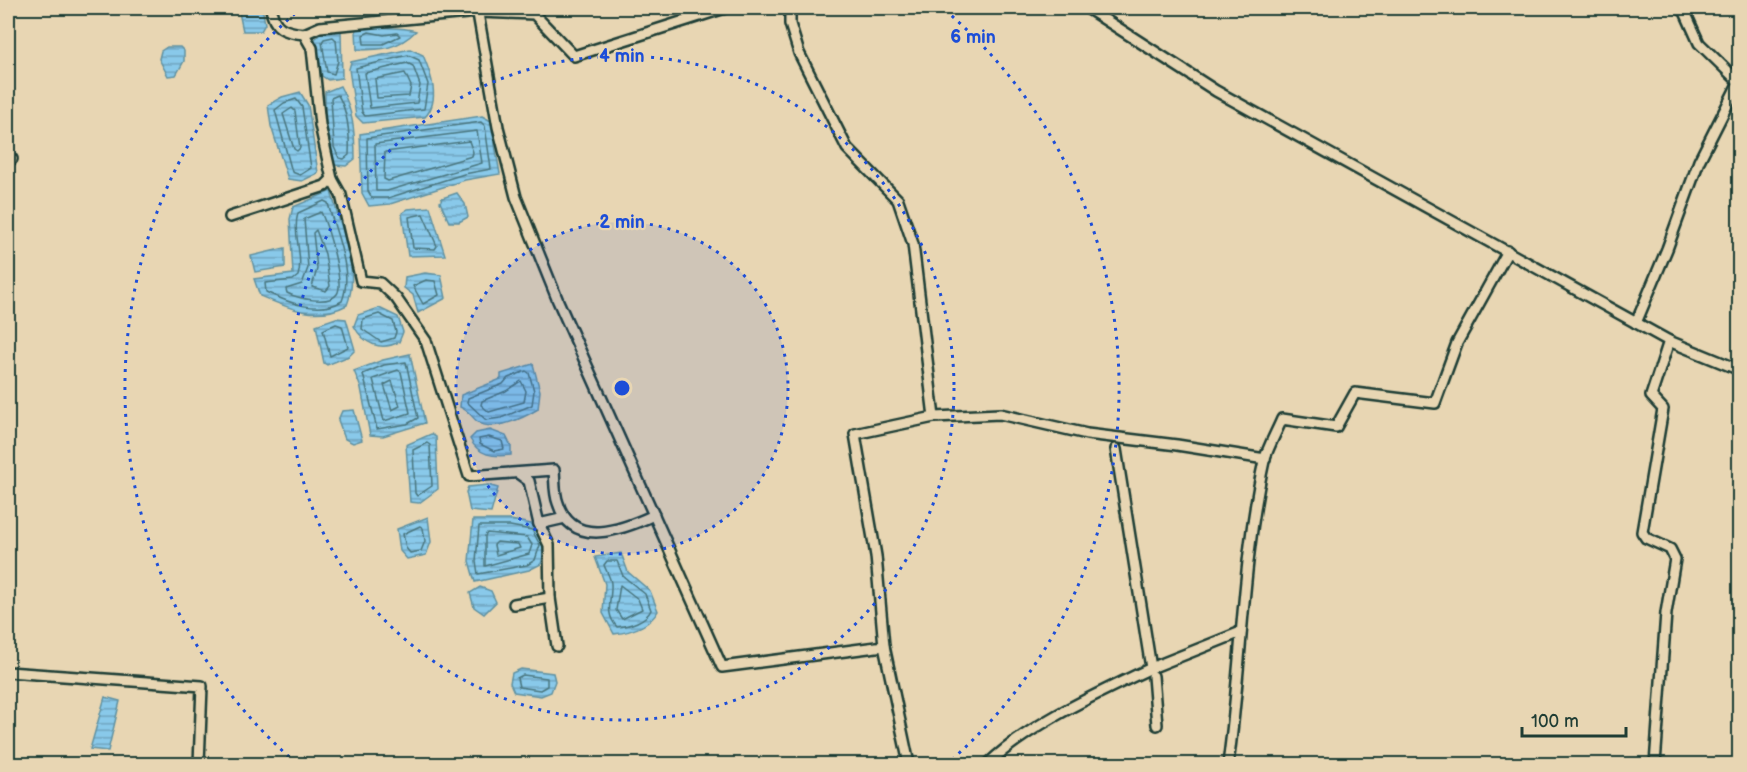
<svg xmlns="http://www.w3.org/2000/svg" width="1747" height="772" font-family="'Balsamiq Sans',sans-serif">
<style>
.water{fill:url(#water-rules);stroke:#5f91a1;stroke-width:1.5}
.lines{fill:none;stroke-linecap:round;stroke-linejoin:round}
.shore{stroke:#49757d;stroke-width:1.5}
.minor-casing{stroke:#1f3d34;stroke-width:14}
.minor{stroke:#e8d6b3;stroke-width:9}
.ring{fill:none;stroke:#1d4ed8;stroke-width:3;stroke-dasharray:3 6}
.centre{fill:#1d4ed8;stroke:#e8d6b3;stroke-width:3}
.ring-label{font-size:18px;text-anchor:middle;font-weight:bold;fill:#1d4ed8;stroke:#e8d6b3;stroke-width:4.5;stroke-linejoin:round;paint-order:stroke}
</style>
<defs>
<pattern id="water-rules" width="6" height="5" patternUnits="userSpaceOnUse" patternTransform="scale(1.5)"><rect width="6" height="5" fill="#89c9ea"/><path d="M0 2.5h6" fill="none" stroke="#6fa4be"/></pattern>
</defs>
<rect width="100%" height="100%" fill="#e8d6b3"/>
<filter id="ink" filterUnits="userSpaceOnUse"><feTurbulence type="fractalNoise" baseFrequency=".0167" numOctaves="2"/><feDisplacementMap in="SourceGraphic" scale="12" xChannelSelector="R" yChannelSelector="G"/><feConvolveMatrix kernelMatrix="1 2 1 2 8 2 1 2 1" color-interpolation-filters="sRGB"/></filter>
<g filter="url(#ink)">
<g class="water">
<path d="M257,9L263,12L265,24L261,31H243L239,12Z"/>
<path d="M367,26C385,29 399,26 416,31C398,49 381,50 357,50L356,30Z"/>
<path d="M341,30L342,78L328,80L322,76L315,39L321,33Z"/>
<path d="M167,47H180L184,51V61L176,75L168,76L159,59L161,51Z"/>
<path d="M410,49L423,55C431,74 441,100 425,117L363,123L356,116L349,69L351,62Z"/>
<path d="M340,86C353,109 355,133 355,159L346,166L335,165C325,142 325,118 325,92Z"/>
<path d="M300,92L308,105L318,173L302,181L288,179L271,126L268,105L282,97Z"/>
<path d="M482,116L491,121L500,174L465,180L390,204L369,206L362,193L360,134Z"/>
<path d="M331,191C340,227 361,269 347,305C317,321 290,309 260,296L254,279L293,274L290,219L293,207Z"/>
<path d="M457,193L465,204L468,217L459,222H449L440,202L442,198Z"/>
<path d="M430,207L445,255L408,256L402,213L408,209Z"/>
<path d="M285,248V267L255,272L251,256Z"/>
<path d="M425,273L441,275L446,298L418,313L413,295L404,288L405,277Z"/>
<path d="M379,308L398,317L403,332L399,342C381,351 364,345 354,326L358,315Z"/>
<path d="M336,318L346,319L355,350L349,356L327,365L324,363L316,325Z"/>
<path d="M410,354L425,423L383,436L370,435L361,388L354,371L383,360Z"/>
<path d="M533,364L540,391L538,409C525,417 493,433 478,422C471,417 470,411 460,407L461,395L501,379V374Z"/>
<path d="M354,410L362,440L353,443L345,439L338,420L342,411Z"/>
<path d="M490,430L506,436L511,446V455C493,457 479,456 470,439L476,433Z"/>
<path d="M431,434L436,437L438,489L419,503L410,502L406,445Z"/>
<path d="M488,485L498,488L491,513L470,511L466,492L468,487Z"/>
<path d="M428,517L431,542L426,555L407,559L400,551L397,529Z"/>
<path d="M473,520H511L536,525L547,544L541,564L529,570L475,582L469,561Z"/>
<path d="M621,553L628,572L650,591L658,611C649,627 631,632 614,634L603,613L605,584L595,557Z"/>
<path d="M480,587L491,591L496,602L484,614L474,607L470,593Z"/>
<path d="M521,669L553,673L555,681L551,692L541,696L514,692L510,683L512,673Z"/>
<path d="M105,697L120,701L108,751L90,749Z"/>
</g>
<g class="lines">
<g class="shore">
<path d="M369,32L384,35L397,33L400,36L383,44H364L363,35Z"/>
<path d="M333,37L336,40L338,61L334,74L327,72L322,42L324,39Z"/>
<path d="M408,55L419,60L428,84L424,109L365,116L362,112L356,68Z"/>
<path d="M407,63L413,66L420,85L417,103L370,108L365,73Z"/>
<path d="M405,73L411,86L409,96L377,98L375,79Z"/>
<path d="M338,95C348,112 350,135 349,155L344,159L339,158L334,147L331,98Z"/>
<path d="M296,99L302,107L311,168L300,175L292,172L275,110L284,103Z"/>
<path d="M292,108L295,111L300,148L297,151L294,149L283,114Z"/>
<path d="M481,122L485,126L491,169L464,174L388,198H372L368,191L367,138Z"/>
<path d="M477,131L482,163L387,191H376L375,144Z"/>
<path d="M469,141L473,152L472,156L388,181L384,179L385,152Z"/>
<path d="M324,201L328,203C335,233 354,271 342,301C319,315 289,303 266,292L265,283L293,280L298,276C304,256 292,234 298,213Z"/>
<path d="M321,212C327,225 345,283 337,294C329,306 297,298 287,293L286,289L302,284L308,268L304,219Z"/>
<path d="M423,214L437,246L435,249L413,248L409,217Z"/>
<path d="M316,230L325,254L330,286L326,291L312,287L317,269L313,233Z"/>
<path d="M426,280L435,281L439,295L423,304L413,286Z"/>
<path d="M379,314L393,321L396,332L394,338L381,342L362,329L363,319Z"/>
<path d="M336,324L342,326L348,347L330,356L323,330Z"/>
<path d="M406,362L418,418L407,424L377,429L363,374L384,365Z"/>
<path d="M398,370L401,372L410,413L384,421L373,379Z"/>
<path d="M526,371L529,373L534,391L532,405L501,418L486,420L467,402L468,398L503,384L508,378Z"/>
<path d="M392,381L400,406L392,410L384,385Z"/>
<path d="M521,381L526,391L524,402L489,412L481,405L482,401L506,391Z"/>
<path d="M489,437L502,441L504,449L494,451L480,444L479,439Z"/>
<path d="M427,443L430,445L432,486L417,496L415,493L413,450Z"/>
<path d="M420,526L423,528L425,541L421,551L410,553L406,548L403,534Z"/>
<path d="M479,526H510L532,530L540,545L535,560L527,565L478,574L476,561Z"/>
<path d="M487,533L527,537L532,545L529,554L485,566V536Z"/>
<path d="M497,542L518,544L520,548L496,555L494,545Z"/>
<path d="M607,561H617L623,576L645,594L651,610C646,621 629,626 617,627C604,613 612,600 611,584C611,578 606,571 604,565Z"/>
<path d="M620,585L638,599L642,609L622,619L616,610Z"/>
<path d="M523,675L547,678V686L540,690L519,687L517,678Z"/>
</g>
<g class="minor-casing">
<g id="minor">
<path d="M477,8L498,127L516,197L558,301L722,667L884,646"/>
<path d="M790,8V24L799,53L847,148L898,200L913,244L934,417"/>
<path d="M1087,8L1216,91L1669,341L1740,370"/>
<path d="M304,34L320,27L478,12L534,14L574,56L725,8"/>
<path d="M8,160L12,159"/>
<path d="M332,179L341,195L361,281L380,283L396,298L426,341L469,476L554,470C555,480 554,493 558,503C572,549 622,530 654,515"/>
<path d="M230,217L325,186L332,179L320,125L312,48L304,34C284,32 273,28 271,8"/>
<path d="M1636,323L1667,249L1699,161L1739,82L1699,43L1685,12L1679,8"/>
<path d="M1116,449L1151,668L1241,632"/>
<path d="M518,473L529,481L539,524L549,545L550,598L557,646"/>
<path d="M539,524L565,518"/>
<path d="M514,604L550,598"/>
<path d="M8,672L202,686L199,764"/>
<path d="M1153,676L1157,725"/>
<path d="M909,764L884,646L876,556L855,434L934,417L1000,414L1087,434L1177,445L1265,459"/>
<path d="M988,764C1029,724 1099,693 1151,668"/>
<path d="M1228,764C1242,664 1242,561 1264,461C1268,447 1276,433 1282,419L1336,427L1355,393L1435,403L1457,343L1508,251"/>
<path d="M1655,764L1666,613L1675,559L1670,549L1646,538L1642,532L1663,409L1651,396L1669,341"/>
</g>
</g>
<use href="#minor" class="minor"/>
</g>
</g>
<circle cx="622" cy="388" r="166" fill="#1d4ed8" fill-opacity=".12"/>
<g class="ring">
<circle cx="622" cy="388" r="166"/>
<circle cx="622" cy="388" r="332"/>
<path d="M296 763A497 497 0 0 1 299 10M945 10A497 497 0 0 1 948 763"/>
</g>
<circle cx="622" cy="388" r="9" class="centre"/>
<g class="ring-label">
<text x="973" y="43">6 min</text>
<text x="622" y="62">4 min</text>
<text x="622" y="228">2 min</text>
</g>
<rect width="1747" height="772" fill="none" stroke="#e8d6b3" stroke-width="30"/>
<rect x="15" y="15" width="1717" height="742" fill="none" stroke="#1f3d34" stroke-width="2" filter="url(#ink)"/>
<path d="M1522 727v9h104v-9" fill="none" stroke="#1f3d34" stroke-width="3"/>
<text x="1531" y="727" font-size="18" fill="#1f3d34" stroke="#e8d6b3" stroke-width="4.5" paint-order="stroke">100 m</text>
</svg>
